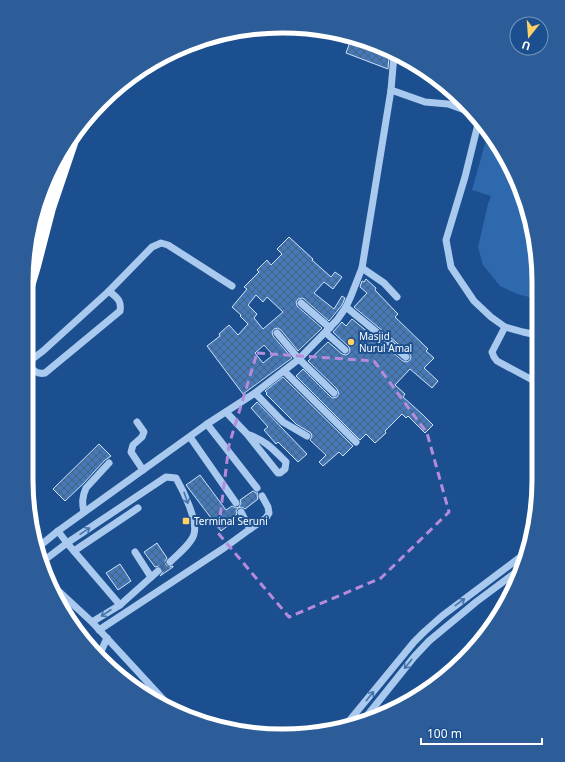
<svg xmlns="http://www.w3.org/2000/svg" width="565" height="762" font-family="'Noto Sans',sans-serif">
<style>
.grass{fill:#2e69ad}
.building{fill:url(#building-cross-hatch);stroke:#cfe3fa;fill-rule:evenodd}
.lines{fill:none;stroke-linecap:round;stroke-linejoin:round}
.minor-tunnel{stroke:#3d69a0;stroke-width:7;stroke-dasharray:7 3.5;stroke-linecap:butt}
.minor{stroke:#a9c9ee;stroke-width:7}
.highway{stroke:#fff;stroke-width:12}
.oneway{stroke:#4674ac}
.marked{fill:none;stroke:#b68bdc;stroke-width:3;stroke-dasharray:8 5;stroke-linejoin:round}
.poi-dot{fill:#ffd166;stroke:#1b4f8f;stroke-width:1.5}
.labels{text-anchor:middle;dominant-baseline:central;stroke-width:4;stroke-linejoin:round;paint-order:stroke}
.poi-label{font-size:10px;fill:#fff;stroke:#1b4f8f;text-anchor:start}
.rim{fill:none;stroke:#fff;stroke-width:5}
</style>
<defs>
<pattern id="building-cross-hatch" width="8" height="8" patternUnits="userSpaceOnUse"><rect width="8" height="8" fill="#4478b7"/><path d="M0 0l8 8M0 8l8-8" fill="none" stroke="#486282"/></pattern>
</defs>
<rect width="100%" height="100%" fill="#1b4f8f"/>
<path class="grass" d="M486,140L495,142L519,184L537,249V299L517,294L500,286L483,265L478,247L488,204L491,196L472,190Z"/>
<g class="building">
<path d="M350,42L389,57L388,69L346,53Z"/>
<path d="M289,237L313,259L312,260L331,277L335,272L342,277L333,289L324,282L314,293L334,309L342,296L345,298L342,305L329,321L304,299L302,298L298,299L296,302L297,306L322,328L298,351L281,330L278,328L274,329L272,332L273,336L292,358L243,394L207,346L220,336L219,334L229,325L238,335L248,324L240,316L241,315L232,307L247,289L244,287L259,272L257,270L267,260L271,265L282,254L277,249ZM256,295L263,302L267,297L283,312L263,329L254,318L257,314L248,305ZM264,345L273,355L263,363L255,353Z"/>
<path d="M366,279L376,288L375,290L398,314L395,317L428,349L426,351L434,358L424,368L438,381L432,388L410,369L395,385L405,394L403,397L422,414L433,425L425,433L408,416L406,418L402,414L385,431L386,433L375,443L366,434L360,440L296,376L303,369L331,397L333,398L337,397L339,394L337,389L308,361L328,342L342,354L346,355L348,354L350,351L349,347L333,332L342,322L346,326L352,319L403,361L407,362L410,360L411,356L409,353L354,307L367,293L360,287L362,281L364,282Z"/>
<path d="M283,377L353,446L343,456L339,452L323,466L319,462L326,455L310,440L312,436L311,433L296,424L266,394L267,393L265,391Z"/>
<path d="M257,402L307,454L298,462L278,442L276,444L264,430L268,427L251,408Z"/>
<path d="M99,444L111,456L105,460L83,484L65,501L53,489Z"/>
<path d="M200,475L226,510L232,506L236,508L239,507L241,503L240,500L253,491L256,493H258L257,495L258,499L245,509L242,507L238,508L236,511L237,514L232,518L234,521L221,531L186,485Z"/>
<path d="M157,543L167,558L165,561L166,565L169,567L173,566V567L160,576L163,572L162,568L159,566L155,567L144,552Z"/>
<path d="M120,564L131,581L118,590L106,573Z"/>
</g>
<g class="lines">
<path class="minor-tunnel" d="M158,571L170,562"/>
<g class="minor">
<path d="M391,90L425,102L448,104L462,109L473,115"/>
<path d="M479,120L465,177L446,240L451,267L474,301L491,317L505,327L492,352L494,357L497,361L538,383"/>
<path d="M362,268L384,283L397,297"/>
<path d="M109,291L152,247L161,243L168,245L232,286"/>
<path d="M301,303L330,328"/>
<path d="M346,307L390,343L406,357"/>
<path d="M505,327L523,332L537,335"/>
<path d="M277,333L299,359L334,393"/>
<path d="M326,333L345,350"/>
<path d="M26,362C32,369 36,375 45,373L120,311C122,300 116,297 109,291L43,351L27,363"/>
<path d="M284,371L356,442"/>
<path d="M255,393L283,422L307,436"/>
<path d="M226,412L247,434L278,473H280L285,469L286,462C273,449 265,440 247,434"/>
<path d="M137,422L144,432L142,437L133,445L131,452L143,470"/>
<path d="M207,424L257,488"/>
<path d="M190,437L236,503"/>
<path d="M84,512C82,503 82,497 86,488L109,463"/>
<path d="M250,529L266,518L269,513L268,507L262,496"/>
<path d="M58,531L67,543L120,605"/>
<path d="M36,549L58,531L207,424L255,393L299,359L337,320L346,307L351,296L362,268L391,90L394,55"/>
<path d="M74,551L138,508"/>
<path d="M135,552L151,577"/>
<path d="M42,562L67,543L166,477L176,478C183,490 198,521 194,534C192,543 177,555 170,562"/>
<path d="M52,585L92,622L175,712"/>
<path d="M92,622L120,605L158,571"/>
<path d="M99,630L224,548L250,529L241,512"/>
<path d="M99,656L107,638"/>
<path d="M362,722L414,657L429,641L476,602L523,567"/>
<path d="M345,726L414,642L424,632L442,616L527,552"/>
</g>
<path class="highway" d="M26,296L35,266L50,208L72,143L73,136"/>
</g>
<defs><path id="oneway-shaft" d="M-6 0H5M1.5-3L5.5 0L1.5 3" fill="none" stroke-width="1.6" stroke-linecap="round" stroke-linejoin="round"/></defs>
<g class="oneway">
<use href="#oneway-shaft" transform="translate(186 498) rotate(71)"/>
<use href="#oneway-shaft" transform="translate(85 531) rotate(-34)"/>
<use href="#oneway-shaft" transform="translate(460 602) rotate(-37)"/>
<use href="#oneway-shaft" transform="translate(106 613) rotate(147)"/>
<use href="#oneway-shaft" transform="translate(408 664) rotate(129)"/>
<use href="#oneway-shaft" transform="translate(370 696) rotate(-51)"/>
</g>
<path class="marked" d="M257,353L374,361L427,433L449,512L381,578L289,617L218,533L229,445Z"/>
<g class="poi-dot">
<circle cx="351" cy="342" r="4"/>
<rect x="182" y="517" width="8" height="8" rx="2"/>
</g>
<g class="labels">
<g class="poi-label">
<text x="359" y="336">Masjid<tspan x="359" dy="12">Nurul Amal</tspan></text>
<text x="194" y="521">Terminal Seruni</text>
</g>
</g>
<path d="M0 0H565V762H0ZM282 33H283A249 249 0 0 1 532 282V480A249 249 0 0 1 283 729H282A249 249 0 0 1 33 480V282A249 249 0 0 1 282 33Z" fill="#2d5d98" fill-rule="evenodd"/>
<path class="rim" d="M282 33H283A249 249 0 0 1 532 282V480A249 249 0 0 1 283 729H282A249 249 0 0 1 33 480V282A249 249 0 0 1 282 33Z"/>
<g transform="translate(529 36) rotate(197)"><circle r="19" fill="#1b4f8f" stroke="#7695bc"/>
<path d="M0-3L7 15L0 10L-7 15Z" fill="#ffd166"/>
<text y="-6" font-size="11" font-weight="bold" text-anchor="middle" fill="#ffffff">U</text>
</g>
<path d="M421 738v6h121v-6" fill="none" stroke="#ffffff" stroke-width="2"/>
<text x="427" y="738" font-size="12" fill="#ffffff" stroke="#1b4f8f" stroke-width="3" paint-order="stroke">100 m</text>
</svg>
